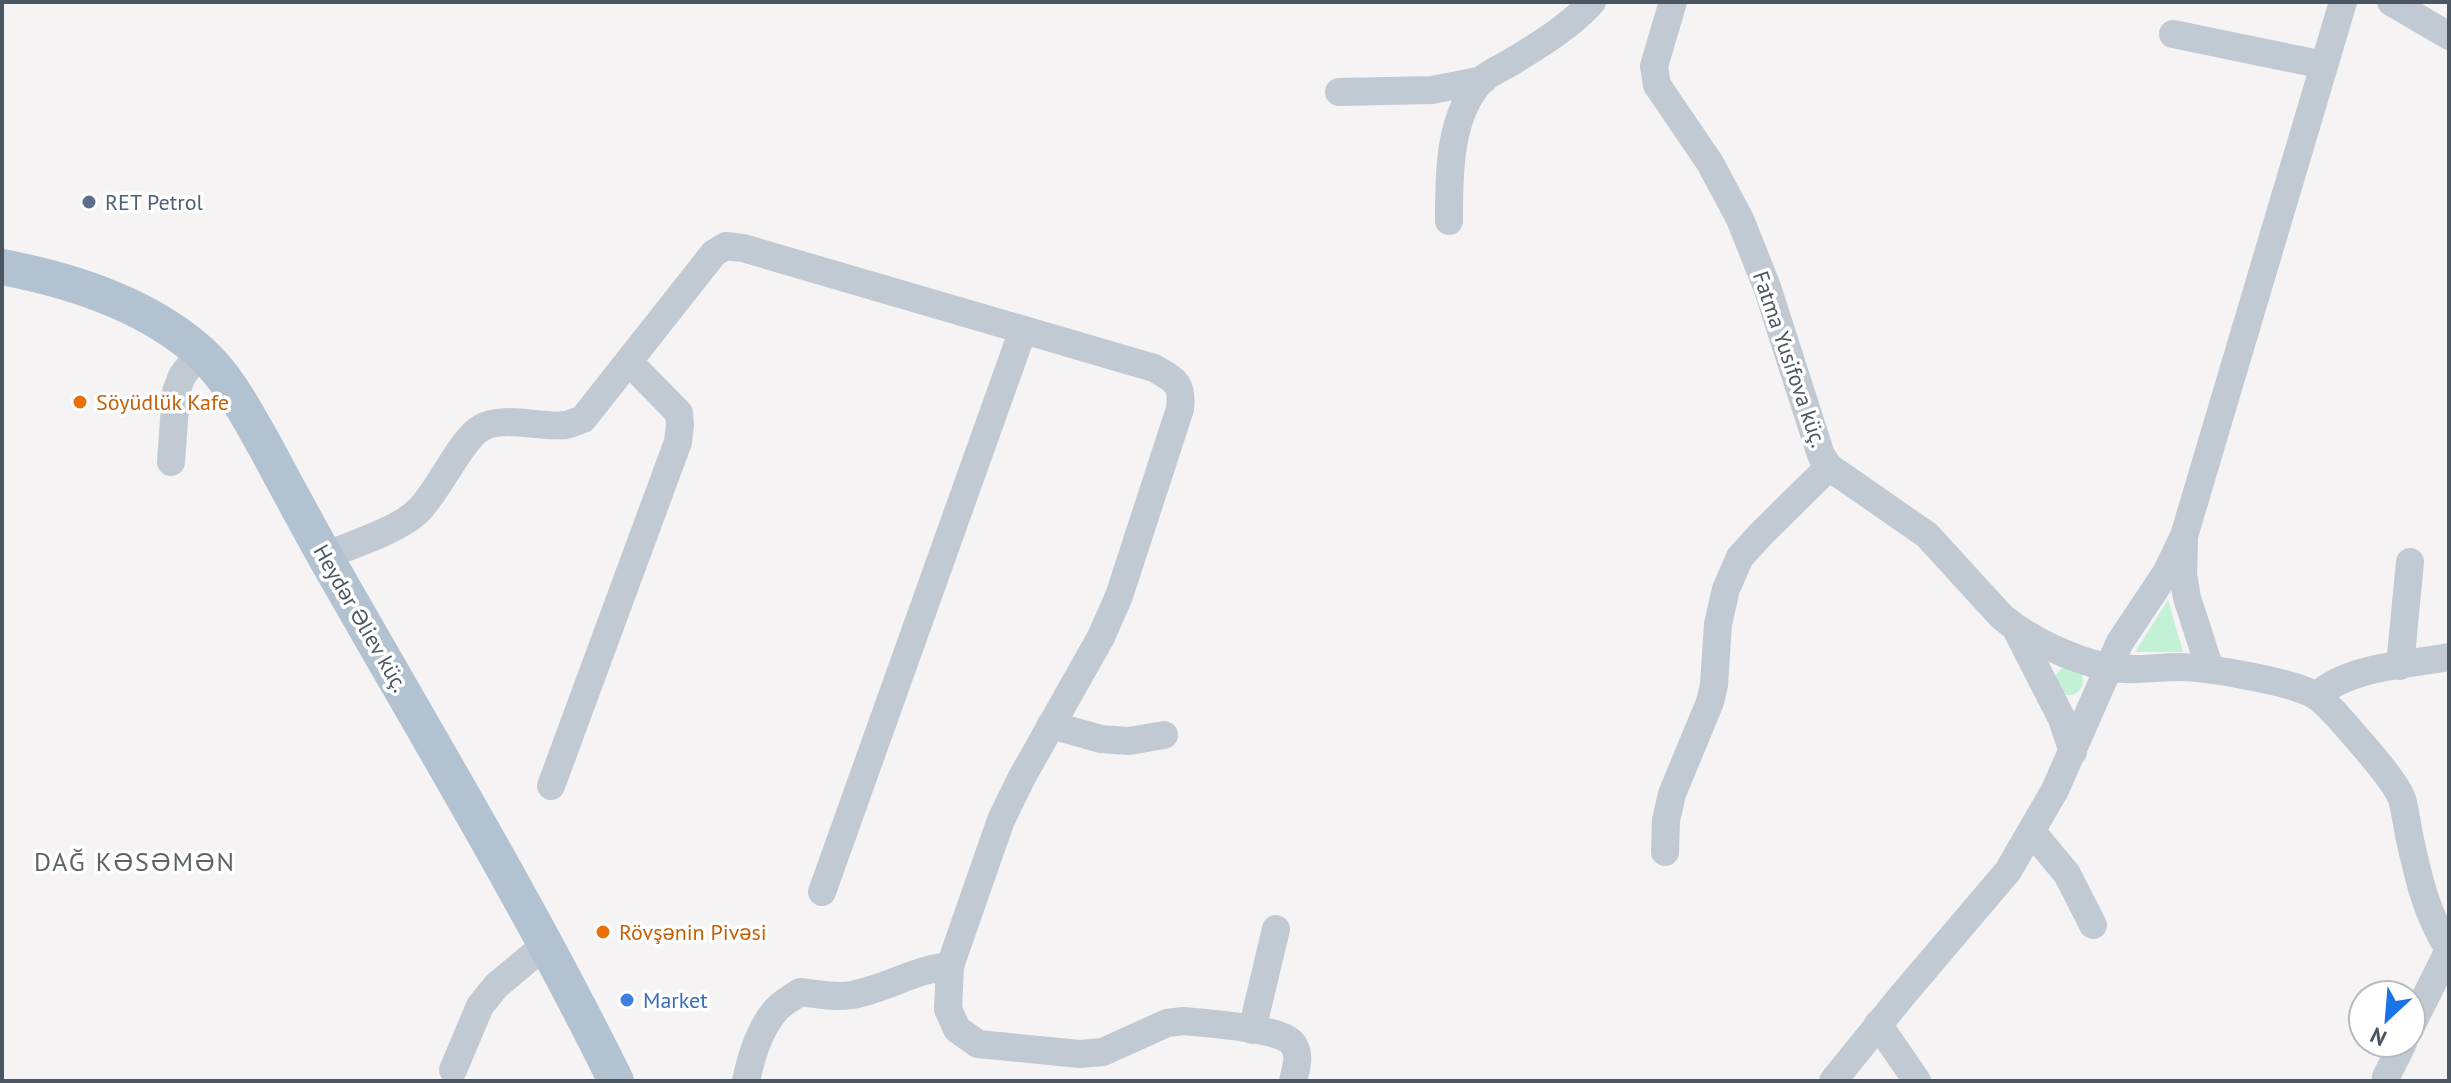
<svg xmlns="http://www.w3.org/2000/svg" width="2451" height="1083" font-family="'PT Sans',sans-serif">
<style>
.green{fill:#c3f1d5}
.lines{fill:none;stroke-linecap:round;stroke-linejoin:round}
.minor{stroke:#c1cad2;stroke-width:28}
.major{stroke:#b3c2d1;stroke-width:36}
.service-dot{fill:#5c6f8a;stroke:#fff;stroke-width:3}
.food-dot{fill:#e8710a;stroke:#fff;stroke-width:3}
.shop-dot{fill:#3f7fe0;stroke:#fff;stroke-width:3}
.labels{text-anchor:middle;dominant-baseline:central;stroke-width:7;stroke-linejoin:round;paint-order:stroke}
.service-label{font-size:22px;fill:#4e5e75;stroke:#fff;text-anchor:start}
.street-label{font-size:22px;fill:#4a5661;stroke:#fff}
.food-label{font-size:22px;fill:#c56008;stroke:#fff;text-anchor:start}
.shop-label{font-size:22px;fill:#366cbe;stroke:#fff;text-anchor:start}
.quarter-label{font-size:26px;letter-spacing:2px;fill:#5f6368;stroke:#fff}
</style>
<rect width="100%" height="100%" fill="#f5f3f3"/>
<g class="green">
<path d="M2168,600L2183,652H2135Z"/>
<circle cx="2069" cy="681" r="14"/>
</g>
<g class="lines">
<g class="minor">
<path d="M1673,2L1654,66L1657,85L1710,163L1740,219L1767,287L1821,455L1829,467L1927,535L2002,617C2030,640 2071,659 2106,667C2131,672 2155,667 2179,667C2206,667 2295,682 2316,696C2325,702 2335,713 2342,721C2357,738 2395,780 2402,799C2405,810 2407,823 2409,835C2418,876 2426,914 2449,949"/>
<path d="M2391,2L2449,36"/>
<path d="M2173,34L2324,65"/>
<path d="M1339,92L1432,90L1483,80"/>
<path d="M1449,221C1449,176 1448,116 1482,80C1490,72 1504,67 1513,61C1541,44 1570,26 1592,2"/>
<path d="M171,462L176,392L182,376L200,352"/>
<path d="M2184,542L2183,574L2187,598L2210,669"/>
<path d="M325,556C351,545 399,530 418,511C439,491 461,439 481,428C502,415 541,428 566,425C571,424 577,421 583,419L714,253L726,246L743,248L1154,368C1175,380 1183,383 1180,409L1119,596L1101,637L1022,777L1001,820L950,966L948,1009L957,1029L978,1044L1080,1054L1103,1052L1167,1023L1183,1021C1204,1023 1283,1028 1293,1044C1301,1056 1296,1068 1293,1081"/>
<path d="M2016,629L2062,719L2073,752"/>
<path d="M2400,666L2410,562"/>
<path d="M2316,696C2350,666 2406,665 2449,657"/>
<path d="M1051,725L1101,739L1129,741L1164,735"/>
<path d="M551,786L678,442L680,425L679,413L629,362"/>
<path d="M2032,832L2067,874L2093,925"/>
<path d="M1665,852L1666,820L1672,794L1710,702L1714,685L1718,624L1726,589L1740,557L1762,533L1829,467"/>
<path d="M822,892L1023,330"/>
<path d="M1878,1024L1917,1081"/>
<path d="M2411,1026L2449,950"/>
<path d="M1252,1030L1276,929"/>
<path d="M453,1070L480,1006L496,986L545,945"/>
<path d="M2386,1077L2403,1043"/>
<path d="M746,1081C751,1057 759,1030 775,1011C781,1003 792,998 800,992C817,994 835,998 852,995C886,989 915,969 950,966"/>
<path d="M1833,1081L1901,997L2008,871L2055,790L2120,642L2166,573L2184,536L2343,2"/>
</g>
<path class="major" d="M2,267C71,280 146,304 200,352C229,378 246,413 265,446C285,483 305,521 326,558C424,731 528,902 616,1081"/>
</g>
<circle class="service-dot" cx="89" cy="202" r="8"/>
<g class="food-dot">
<circle cx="80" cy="402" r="8"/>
<circle cx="603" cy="932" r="8"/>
</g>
<circle class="shop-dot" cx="627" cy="1000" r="8"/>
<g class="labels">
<g class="service-label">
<text x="105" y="202">RET Petrol</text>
</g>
<g class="street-label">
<text transform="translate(1790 359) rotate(71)">Fatma Yusifova küç.</text>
<text transform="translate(361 618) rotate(60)">Heydər Əliev küç.</text>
</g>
<g class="food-label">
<text x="96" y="402">Söyüdlük Kafe</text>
<text x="619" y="932">Rövşənin Pivəsi</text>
</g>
<g class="shop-label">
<text x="643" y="1000">Market</text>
</g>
<g class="quarter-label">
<text x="135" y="861">DAĞ KƏSƏMƏN</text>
</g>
</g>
<rect width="2451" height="1083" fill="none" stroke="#4a5661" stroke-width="8"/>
<g transform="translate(2387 1019) rotate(206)"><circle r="38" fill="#ffffff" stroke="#b7bbc0" stroke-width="2"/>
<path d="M0-6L14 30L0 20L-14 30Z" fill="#1a73e8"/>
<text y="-12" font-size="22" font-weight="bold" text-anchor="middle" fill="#4a5661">N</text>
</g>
</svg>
